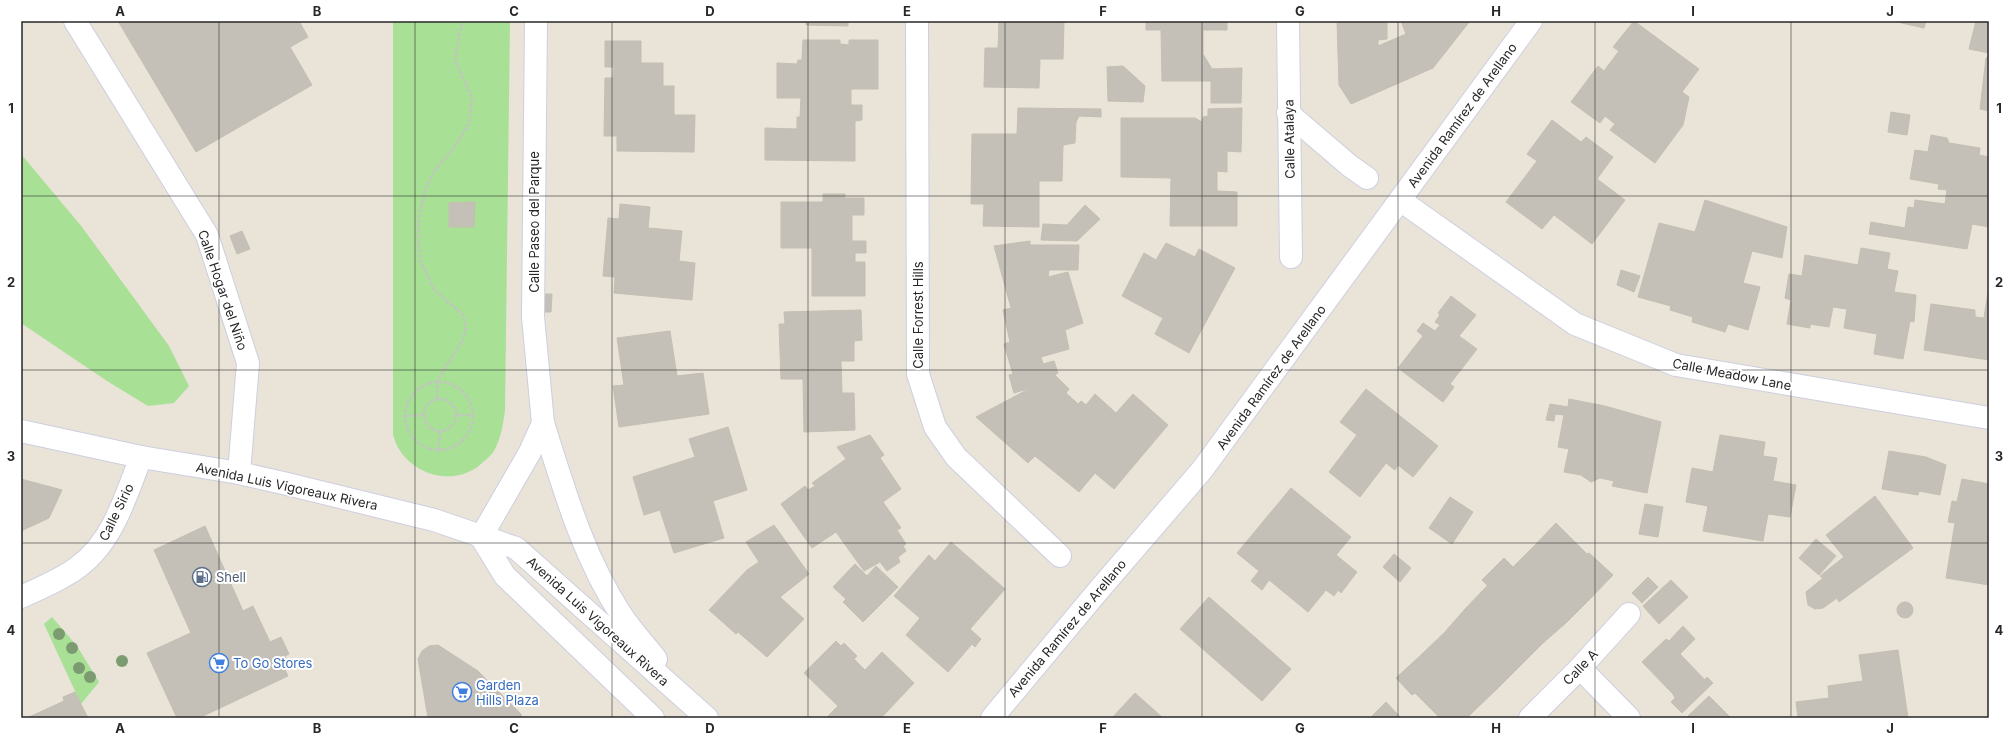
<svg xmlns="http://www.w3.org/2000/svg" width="2010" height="739" font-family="Inter,sans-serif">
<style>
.green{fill:#a8e095}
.building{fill:#c4c0b8;stroke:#c4bfb2}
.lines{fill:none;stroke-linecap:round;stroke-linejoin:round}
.street-casing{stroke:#cdcfe0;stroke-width:24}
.secondary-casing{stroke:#cdcfe0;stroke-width:24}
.path{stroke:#c3c3c3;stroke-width:2.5;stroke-dasharray:3 2;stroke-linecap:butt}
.street{stroke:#fff;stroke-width:22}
.secondary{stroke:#fff;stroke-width:22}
.tree{fill:#7c9b70}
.grid{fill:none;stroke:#272727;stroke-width:1;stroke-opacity:0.55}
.labels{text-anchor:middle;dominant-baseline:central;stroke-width:4;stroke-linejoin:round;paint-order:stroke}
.street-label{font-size:13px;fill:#272727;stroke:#fff}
.service-label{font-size:13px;fill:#4e5e75;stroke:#fff;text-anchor:start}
.shop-label{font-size:13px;fill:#366cbe;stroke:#fff;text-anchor:start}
.neatline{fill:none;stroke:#272727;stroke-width:1.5}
.grid-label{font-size:13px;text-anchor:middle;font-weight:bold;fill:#272727}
</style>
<rect width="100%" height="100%" fill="#e9e3d8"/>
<g class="green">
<path d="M393,21H510L505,410C503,425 501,438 494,451C491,456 485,460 481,464C456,486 416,477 399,449C396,445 395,440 393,435Z"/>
<path d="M21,154L82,227L169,346L189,386L174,403L148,406L107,381L21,323Z"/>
<path d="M52,617L77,646L99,682L81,704L44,624Z"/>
</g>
<g class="building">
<path d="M118,21H299L308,37L290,47L312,85L196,152Z"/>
<path d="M806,21H848V26L806,25Z"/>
<path d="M999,21H1064L1063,59H1040L1039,88L984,87L985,48H998Z"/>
<path d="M1146,21H1227V30H1203V54L1212,69L1242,68L1241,103H1211V81H1162L1161,30H1146Z"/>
<path d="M1337,21H1382V23H1387V39L1378,40V46L1406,34L1401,21H1470L1433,68L1351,104L1339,85Z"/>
<path d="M1634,21L1699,69L1682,92L1689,97L1683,125L1655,163L1610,130L1615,124L1605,116L1600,123L1571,102L1598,66L1604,71L1619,51L1613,47Z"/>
<path d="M1893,21H1926L1924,28Z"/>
<path d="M1976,21H1989V53L1969,49Z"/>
<path d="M803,40H840V44L849,45V40H878V89H851V105H862V120L855,121V161L765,160V128L797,129V117H800L801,98H777V63L797,64L798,60H802Z"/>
<path d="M605,41H641V63H663V86H674V115H695L694,152L617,151V136H604L605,78H613L614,67H605Z"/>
<path d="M1989,56V111L1980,109L1986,58Z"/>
<path d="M1123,66L1145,86L1143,102L1108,101L1107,67Z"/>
<path d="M1018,108L1101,109V117L1079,116L1076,122L1075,143L1063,145L1062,181H1039V227L983,226L984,204H971L972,134H1017Z"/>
<path d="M1242,108L1241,152L1227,151V172L1217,171V191L1237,192V226H1170L1171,178L1121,177V118H1195L1202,122L1203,117L1208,116V109Z"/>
<path d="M1891,112L1910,115L1907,135L1888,132Z"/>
<path d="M1552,120L1581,142L1586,137L1613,157L1597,179L1625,200L1592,244L1554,215L1542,229L1506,202L1537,161L1527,154Z"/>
<path d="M1931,135L1947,138L1949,143L1980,148L1979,155L1989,157V227L1972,224L1967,249L1869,234L1871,222L1905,228L1908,207L1914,208L1915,200L1945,204L1947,190L1938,189L1939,184L1910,179L1915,150L1928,152Z"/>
<path d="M823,194H845V198H864V215H852V241H866V253H855V262H865V296H812V248H781V202H823Z"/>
<path d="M1705,200L1787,227L1782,258L1752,251L1743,283L1760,287L1748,330L1728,324L1725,332L1692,322L1693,317L1670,310L1671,306L1638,297L1659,223L1695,232Z"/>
<path d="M475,202L474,227H449V203Z"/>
<path d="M620,204L650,207L648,228L682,231L679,261L695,263L692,300L614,293L615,277L603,276L608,218L619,219Z"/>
<path d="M1085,205L1100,219L1077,241L1041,240L1043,224L1067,225Z"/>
<path d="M242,231L250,249L237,254L230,236Z"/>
<path d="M1030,241V245H1079L1078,270H1049L1048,277L1068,272L1083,323L1065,330L1069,349L1041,357L1043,364L1054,361L1058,373L1027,389L1014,393L1009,375L1013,374L1004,344L1010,342L1003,310L1011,308L994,246Z"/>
<path d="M1166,243L1195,257L1199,249L1235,268L1189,353L1155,334L1163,318L1122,296L1144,253L1156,260Z"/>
<path d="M1861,248L1890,253L1887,269L1898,271L1894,292L1916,295L1914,322L1910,321L1903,359L1874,354L1877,334L1844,328L1847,309L1833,307L1829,327L1810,324V328L1787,324L1791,300L1785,298L1789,274L1802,276L1805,255L1858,265Z"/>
<path d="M1621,270L1640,276L1634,292L1617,285Z"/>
<path d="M1989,285V360L1924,350L1931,304L1975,310V317L1984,318Z"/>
<path d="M539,294H552L551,312H539Z"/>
<path d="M1451,296L1476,315L1459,336L1477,349L1450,384L1454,387L1443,402L1398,368L1423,336L1417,331L1423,323L1435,331L1440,325L1435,322L1440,315L1438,313Z"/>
<path d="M861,310L862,340L854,341V361H841L842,393H854L855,430L804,432L803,379H781L779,324H785L784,312Z"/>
<path d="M670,331L677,376L703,373L709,414L619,427L613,386L624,385L617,338Z"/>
<path d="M1055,375L1069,389L1066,393L1078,404L1081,401L1086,405L1095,394L1116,413L1133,394L1168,425L1114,489L1095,473L1079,492L1035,456L1028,463L976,417Z"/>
<path d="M1366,389L1438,446L1413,477L1398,465L1395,470L1386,463L1360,497L1329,472L1357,435L1340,422Z"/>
<path d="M1569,399L1605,406L1661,422L1647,493L1612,486L1614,481L1600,478L1591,482L1581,475L1564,472L1569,449L1558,447L1564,415L1555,414L1554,421L1546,420L1550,404L1568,407Z"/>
<path d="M728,427L747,490L713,501L724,538L674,553L660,510L644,515L633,477L695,457L689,439Z"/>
<path d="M870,435L884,455L880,458L901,489L883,502L901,528L897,530L906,544L903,546L906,551L898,557L900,562L887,571L880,562L864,571L836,532L812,548L781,504L805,486L808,490L815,486L812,483L846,459L837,447Z"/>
<path d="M1720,435L1765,442L1763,456L1777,458L1773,481L1796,485L1790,517L1768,514L1763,541L1703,531L1708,506L1686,502L1692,468L1713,472Z"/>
<path d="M1889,451L1926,457L1946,465L1940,495L1919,491L1918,495L1882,489Z"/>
<path d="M21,479L62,490L49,518L21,531Z"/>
<path d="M1962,479L1989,484V585L1946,578L1955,523L1948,522L1952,501L1957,502Z"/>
<path d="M1291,488L1351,537L1336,555L1357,572L1341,593L1338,590L1334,596L1326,590L1308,612L1269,580L1262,590L1251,581L1259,571L1237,553Z"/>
<path d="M1875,496L1913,548L1839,602L1837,598L1823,608L1815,609L1808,605L1806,592L1823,578L1820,576L1844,557L1826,535Z"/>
<path d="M1450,497L1473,512L1452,544L1429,528Z"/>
<path d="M1645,504L1663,507L1658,537L1639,534Z"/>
<path d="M1556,523L1587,554L1589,553L1613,575L1590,599L1535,545Z"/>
<path d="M774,525L809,574L780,597L804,619L767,657L738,632L736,634L709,610L747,570L759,562L746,542Z"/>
<path d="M205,526L243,611L237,614L236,612L191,633L154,550Z"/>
<path d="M1816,539L1836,556L1819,575L1799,558Z"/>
<path d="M951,542L1005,589L970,629L981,639L975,647L972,644L948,672L906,635L920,618L894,596L929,555L935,561Z"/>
<path d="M1535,545L1590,599L1567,622L1513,567Z"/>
<path d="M1394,554L1411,568L1400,582L1383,567Z"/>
<path d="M1504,558L1567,622L1543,643L1482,580Z"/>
<path d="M855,564L867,576L876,566L898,587L863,622L843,602L846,599L833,587Z"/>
<path d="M1648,577L1658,587L1642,603L1632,593Z"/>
<path d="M1671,580L1688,597L1659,624L1643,606Z"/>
<path d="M1487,586L1543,643L1521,665L1466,608Z"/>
<path d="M1209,597L1291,669L1262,701L1180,629Z"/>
<circle cx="1905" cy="610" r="8"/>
<path d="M253,606L270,642L281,637L289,654L285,656L288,662L283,665L288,676L199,718H177L147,653L236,612L237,614Z"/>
<path d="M1466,608L1521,665L1498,688L1444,633Z"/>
<path d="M1683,626L1695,639L1680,654L1705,680L1707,677L1713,683L1682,713L1671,702L1675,698L1673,694L1642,662L1666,639L1669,641Z"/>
<path d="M1444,633L1498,688L1476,709L1422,654Z"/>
<path d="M836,641L841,646L844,643L857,656L854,659L865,670L882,652L914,683L881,718H826L838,706L804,673Z"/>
<path d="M438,645L478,671L521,714L522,718H428L418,659L422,651L429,646Z"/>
<path d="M1898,650L1908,718H1798L1796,702L1829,698L1828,686L1863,681L1859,655Z"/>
<path d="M1422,654L1476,709L1467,718H1440L1415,693L1412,695L1396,678Z"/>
<path d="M75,692L88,718H27L64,701L63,697Z"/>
<path d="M1135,693L1163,718H1112Z"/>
<path d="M1709,696L1731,718H1686Z"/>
<path d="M1386,702L1401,718H1370Z"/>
</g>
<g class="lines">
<g class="street-casing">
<g id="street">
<path d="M75,21L207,235L248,363L239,473"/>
<path d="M917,21L918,374L935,427L956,457L1060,556"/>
<path d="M1288,21L1291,257"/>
<path d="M1288,113L1350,166L1367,178"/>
<path d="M1400,200L1575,324L1676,365L1989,418"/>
<path d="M481,537L530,452L543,423L533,317L536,21"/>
<path d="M21,597C40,588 61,580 78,567C113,542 126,495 141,457"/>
<path d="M1580,668L1629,718"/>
<path d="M1530,718L1580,668L1629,614"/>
</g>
</g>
<g class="secondary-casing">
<g id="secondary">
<path d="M543,423C564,489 583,557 622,616C632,631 645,645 656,659"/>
<path d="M21,431L141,457L239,473L283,483L434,520L516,548L707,718"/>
<path d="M481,537L505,576L653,718"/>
<path d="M992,718L1098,591L1202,470L1531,21"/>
</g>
</g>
<g class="path">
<circle cx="439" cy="416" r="34"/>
<path d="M437,398V381L463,340L466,327L463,315L434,289L420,260L418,238L419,216L425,191L434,171L454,148L469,123L472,98L455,60L461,27L464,21"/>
<circle cx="440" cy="415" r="16"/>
<path d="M457,415H473"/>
<path d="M405,416L423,415"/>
<path d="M438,450L440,431"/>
</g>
<use href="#street" class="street"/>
<use href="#secondary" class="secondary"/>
</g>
<g class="tree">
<circle cx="59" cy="634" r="6"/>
<circle cx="72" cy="648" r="6"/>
<circle cx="122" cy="661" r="6"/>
<circle cx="79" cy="668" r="6"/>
<circle cx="90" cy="677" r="6"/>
</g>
<path class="grid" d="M219,21V718M415,21V718M612,21V718M808,21V718M1005,21V718M1202,21V718M1398,21V718M1595,21V718M1791,21V718M21,196H1989M21,370H1989M21,543H1989"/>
<defs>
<g id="fuel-ring" transform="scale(1)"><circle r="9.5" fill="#fff" stroke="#5c6f8a" stroke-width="1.5"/><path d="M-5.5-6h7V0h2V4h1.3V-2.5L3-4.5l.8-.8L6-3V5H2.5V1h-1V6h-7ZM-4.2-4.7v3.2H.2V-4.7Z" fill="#5c6f8a"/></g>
<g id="supermarket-ring" transform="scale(1)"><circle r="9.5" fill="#fff" stroke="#3f7fe0" stroke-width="1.5"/><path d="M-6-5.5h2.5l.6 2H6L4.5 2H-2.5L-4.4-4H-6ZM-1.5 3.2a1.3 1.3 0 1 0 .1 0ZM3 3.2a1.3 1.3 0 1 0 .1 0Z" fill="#3f7fe0"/></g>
</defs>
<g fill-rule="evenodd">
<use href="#fuel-ring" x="202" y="577"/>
<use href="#supermarket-ring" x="219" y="663"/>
<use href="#supermarket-ring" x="462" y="692"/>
</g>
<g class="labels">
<g class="street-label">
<text transform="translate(1462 115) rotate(-54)">Avenida Ramírez de Arellano</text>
<text transform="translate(1289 139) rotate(-91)">Calle Atalaya</text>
<text transform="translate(534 222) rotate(-90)">Calle Paseo del Parque</text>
<text transform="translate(223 290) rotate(71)">Calle Hogar del Niño</text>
<text transform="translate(918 315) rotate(-90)">Calle Forrest Hills</text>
<text transform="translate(1732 374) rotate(11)">Calle Meadow Lane</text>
<text transform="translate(1271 377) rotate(-54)">Avenida Ramírez de Arellano</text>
<text transform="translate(287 486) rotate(12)">Avenida Luis Vigoreaux Rivera</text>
<text transform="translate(116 512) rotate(-64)">Calle Sirio</text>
<text transform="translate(598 621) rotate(42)">Avenida Luis Vigoreaux Rivera</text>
<text transform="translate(1067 628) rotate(-50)">Avenida Ramírez de Arellano</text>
<text transform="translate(1580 667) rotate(-46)">Calle A</text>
</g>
<g class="service-label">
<text x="216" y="577">Shell</text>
</g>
<g class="shop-label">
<text x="233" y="663">To Go Stores</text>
<text x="476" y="685">Garden<tspan x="476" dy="15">Hills Plaza</tspan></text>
</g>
</g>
<rect width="2010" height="739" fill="none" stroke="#ffffff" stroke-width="44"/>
<rect x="22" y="22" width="1966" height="695" class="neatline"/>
<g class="grid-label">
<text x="120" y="16">A</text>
<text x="317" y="16">B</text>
<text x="514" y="16">C</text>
<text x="710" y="16">D</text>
<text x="907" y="16">E</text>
<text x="1103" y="16">F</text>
<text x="1300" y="16">G</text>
<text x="1496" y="16">H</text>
<text x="1693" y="16">I</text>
<text x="1890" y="16">J</text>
<text x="11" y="113">1</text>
<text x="1999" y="113">1</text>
<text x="11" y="287">2</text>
<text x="1999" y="287">2</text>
<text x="11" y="461">3</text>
<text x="1999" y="461">3</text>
<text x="11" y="635">4</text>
<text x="1999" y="635">4</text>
<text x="120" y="733">A</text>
<text x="317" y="733">B</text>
<text x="514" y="733">C</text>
<text x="710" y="733">D</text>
<text x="907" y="733">E</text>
<text x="1103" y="733">F</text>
<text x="1300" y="733">G</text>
<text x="1496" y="733">H</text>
<text x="1693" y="733">I</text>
<text x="1890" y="733">J</text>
</g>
</svg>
